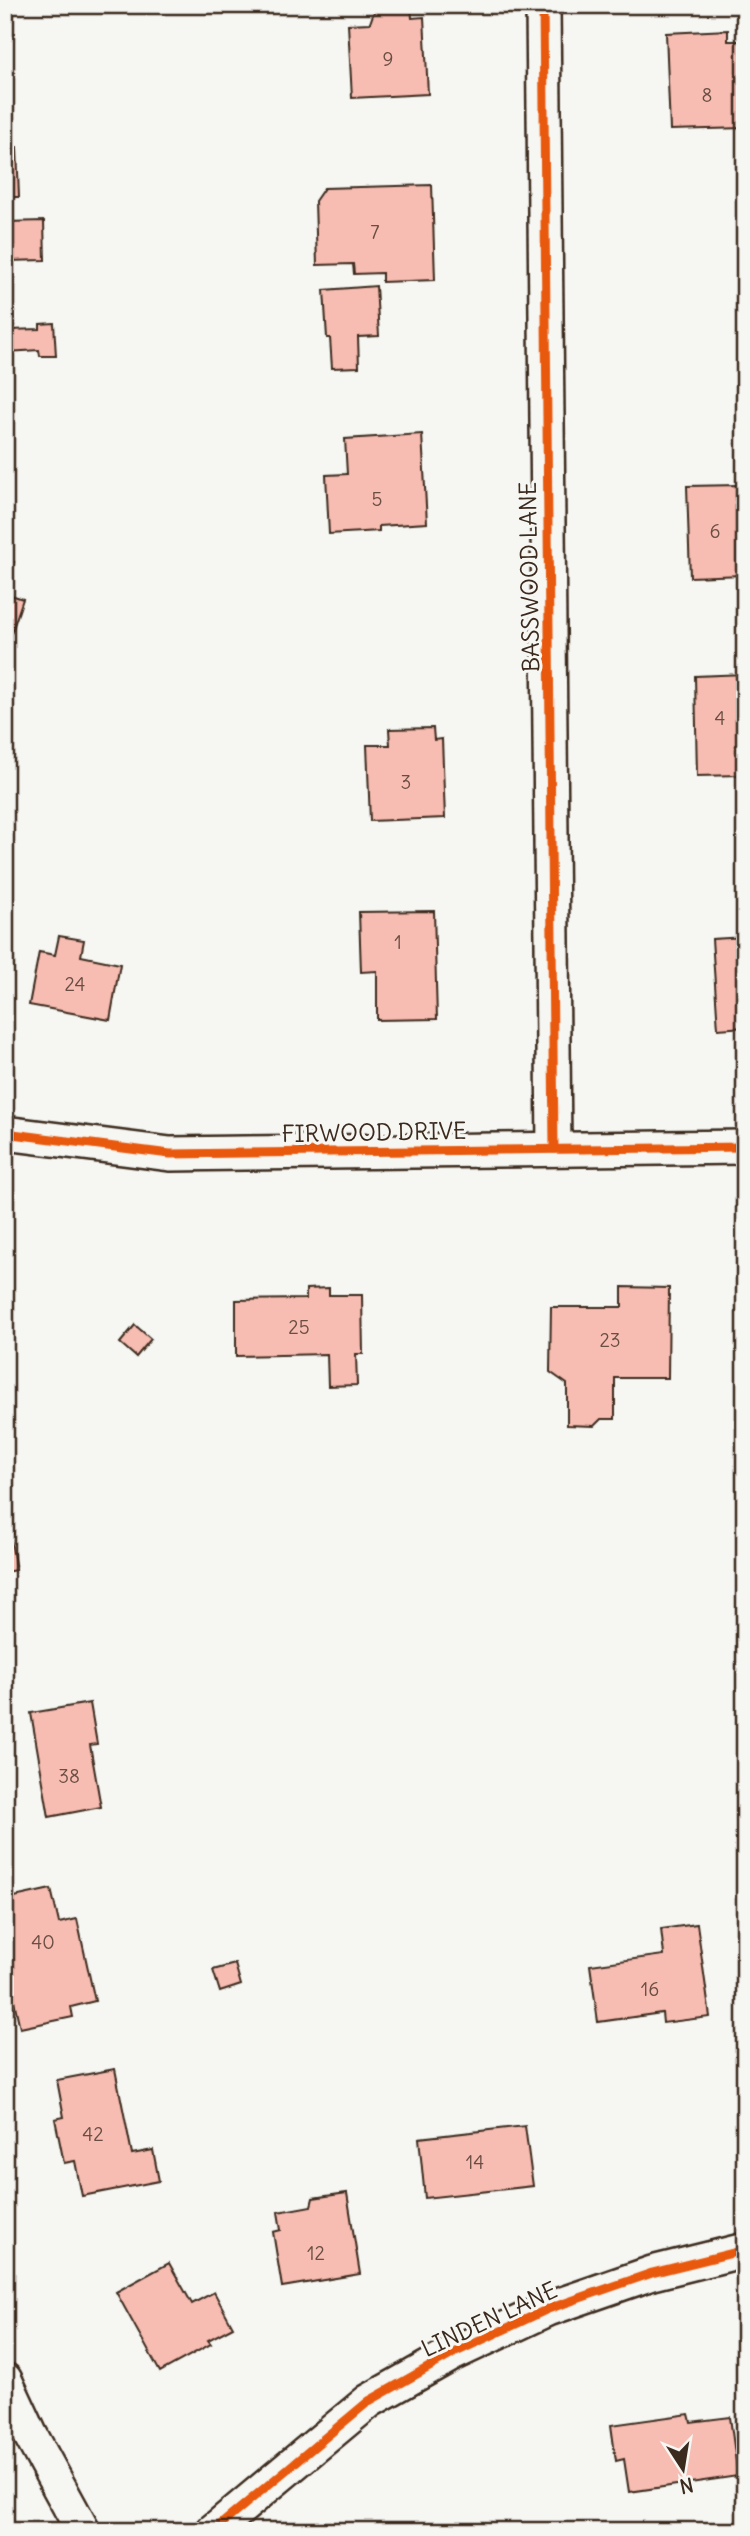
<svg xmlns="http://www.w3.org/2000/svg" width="750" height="2536" font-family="Delius,sans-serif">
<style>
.building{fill:#f7bcb2;stroke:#3b2a1e;stroke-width:2}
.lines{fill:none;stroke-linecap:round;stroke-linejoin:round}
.street-casing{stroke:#3b2a1e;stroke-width:38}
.street{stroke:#f6f6f2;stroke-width:33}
.cycleway-casing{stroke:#f6f6f2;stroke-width:13}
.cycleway{stroke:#e8590c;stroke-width:9}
.labels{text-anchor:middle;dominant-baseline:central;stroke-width:6;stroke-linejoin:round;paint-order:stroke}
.number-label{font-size:19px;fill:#6a4e43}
.street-label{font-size:23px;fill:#3b2a1e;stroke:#f6f6f2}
</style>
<rect width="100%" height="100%" fill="#f6f6f2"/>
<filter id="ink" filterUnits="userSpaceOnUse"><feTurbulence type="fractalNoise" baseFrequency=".0143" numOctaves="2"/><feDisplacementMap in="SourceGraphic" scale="14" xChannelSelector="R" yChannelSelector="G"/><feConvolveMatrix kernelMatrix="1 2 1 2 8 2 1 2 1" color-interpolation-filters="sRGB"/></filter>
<g filter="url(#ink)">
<g class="building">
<path d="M411,8L412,18L424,17L428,94L352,98L348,24L370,23L375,9Z"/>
<path d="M728,30V41H744L745,128L670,130L666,33Z"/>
<path d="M5,134L6,148L17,147L19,197H5Z"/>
<path d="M432,185L435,280L382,282V273L354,274L353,264L317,265L315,201L324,188Z"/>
<path d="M44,221L45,260L7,261L6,222Z"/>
<path d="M376,286L379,336L358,337L359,367L332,368L330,338H327L324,290Z"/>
<path d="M5,308H7L9,330L40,329V324L54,323L56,356H40L39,350L7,352L9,387H5Z"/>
<path d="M422,434L427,523L379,526V531L329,534L326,475L347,474L345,439Z"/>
<path d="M739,485L743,575L690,577L687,486Z"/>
<path d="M5,559L14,562L5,590Z"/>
<path d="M5,593L23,599L10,637L5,636Z"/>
<path d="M745,674V761H742V775L697,776L695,676Z"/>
<path d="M433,728L434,740L442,739L445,818L370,821L367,745H390L389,729Z"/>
<path d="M434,911L437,1019L377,1020V971L361,972L359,912Z"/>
<path d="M59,936L84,940L81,956L120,964L110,1020L29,1005L39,952L55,955Z"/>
<path d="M745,937V1027L718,1029L712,939Z"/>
<path d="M622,1287L669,1288L668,1378H615V1419H601L594,1426L567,1425V1384L550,1372L551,1307H622Z"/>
<path d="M329,1288V1295H362L363,1354H356L357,1385L328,1386L327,1354L236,1356V1300L306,1299V1289Z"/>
<path d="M135,1325L151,1339L136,1357L120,1343Z"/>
<path d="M5,1498L13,1534L10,1535L16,1570L5,1572Z"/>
<path d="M90,1703L97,1744L90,1745L101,1807L49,1817L31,1713Z"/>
<path d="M51,1889L59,1923L77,1919L95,2001L71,2007L73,2017L20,2028L5,1960V1899Z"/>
<path d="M697,1924L710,2017L663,2023L662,2013L598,2022L590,1965L664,1955L661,1929Z"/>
<path d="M235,1964L241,1985L220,1992L213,1970Z"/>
<path d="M115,2069L132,2154L153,2150L159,2181L82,2196L75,2161L64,2163L55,2119L64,2117L57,2080Z"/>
<path d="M525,2126L533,2186L425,2198L419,2138Z"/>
<path d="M347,2193L360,2274L282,2287L273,2232L281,2230L278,2212L311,2206L313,2198Z"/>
<path d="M169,2263L192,2304L214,2292L233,2327L208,2340L211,2344L160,2372L116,2292Z"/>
<path d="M689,2414L691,2422L730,2417L738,2476L629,2492L624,2459L616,2461L611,2425Z"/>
</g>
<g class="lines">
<g class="street-casing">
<g id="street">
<path d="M543,5L554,1149"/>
<path d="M5,1133L170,1154L745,1147"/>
<path d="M5,2380L30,2434L83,2531"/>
<path d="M213,2531L369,2401L454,2353L548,2309L652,2273L745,2250"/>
</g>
</g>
<use href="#street" class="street"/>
<g class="cycleway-casing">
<g id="cycleway">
<path d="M543,5L554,1149"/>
<path d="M5,1133L170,1154L745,1147"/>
<path d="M213,2531L369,2401L454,2353L548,2309L652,2273L745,2250"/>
</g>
</g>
<use href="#cycleway" class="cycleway"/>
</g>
</g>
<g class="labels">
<g class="number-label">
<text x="388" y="59">9</text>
<text x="707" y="95">8</text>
<text x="375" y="232">7</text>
<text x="377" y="499">5</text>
<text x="715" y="531">6</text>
<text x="720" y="718">4</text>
<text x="406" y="782">3</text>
<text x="398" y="942">1</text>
<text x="75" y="984">24</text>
<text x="299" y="1327">25</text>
<text x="610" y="1340">23</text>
<text x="69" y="1776">38</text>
<text x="43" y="1942">40</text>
<text x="650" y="1989">16</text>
<text x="93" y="2134">42</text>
<text x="475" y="2162">14</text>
<text x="316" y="2253">12</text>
</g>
<g class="street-label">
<text transform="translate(529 577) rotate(-91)">BASSWOOD LANE</text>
<text transform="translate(374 1132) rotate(-1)">FIRWOOD DRIVE</text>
<text transform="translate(489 2319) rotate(-25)">LINDEN LANE</text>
</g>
</g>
<rect width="750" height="2536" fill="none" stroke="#f6f6f2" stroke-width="28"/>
<rect x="14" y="14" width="722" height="2508" fill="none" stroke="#3b2a1e" stroke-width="2.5" filter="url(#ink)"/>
<g transform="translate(683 2469) rotate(168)" stroke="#f6f6f2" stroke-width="5" paint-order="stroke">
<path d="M0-5L12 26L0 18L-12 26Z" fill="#3b2a1e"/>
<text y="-10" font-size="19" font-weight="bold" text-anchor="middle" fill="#3b2a1e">N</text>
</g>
</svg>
